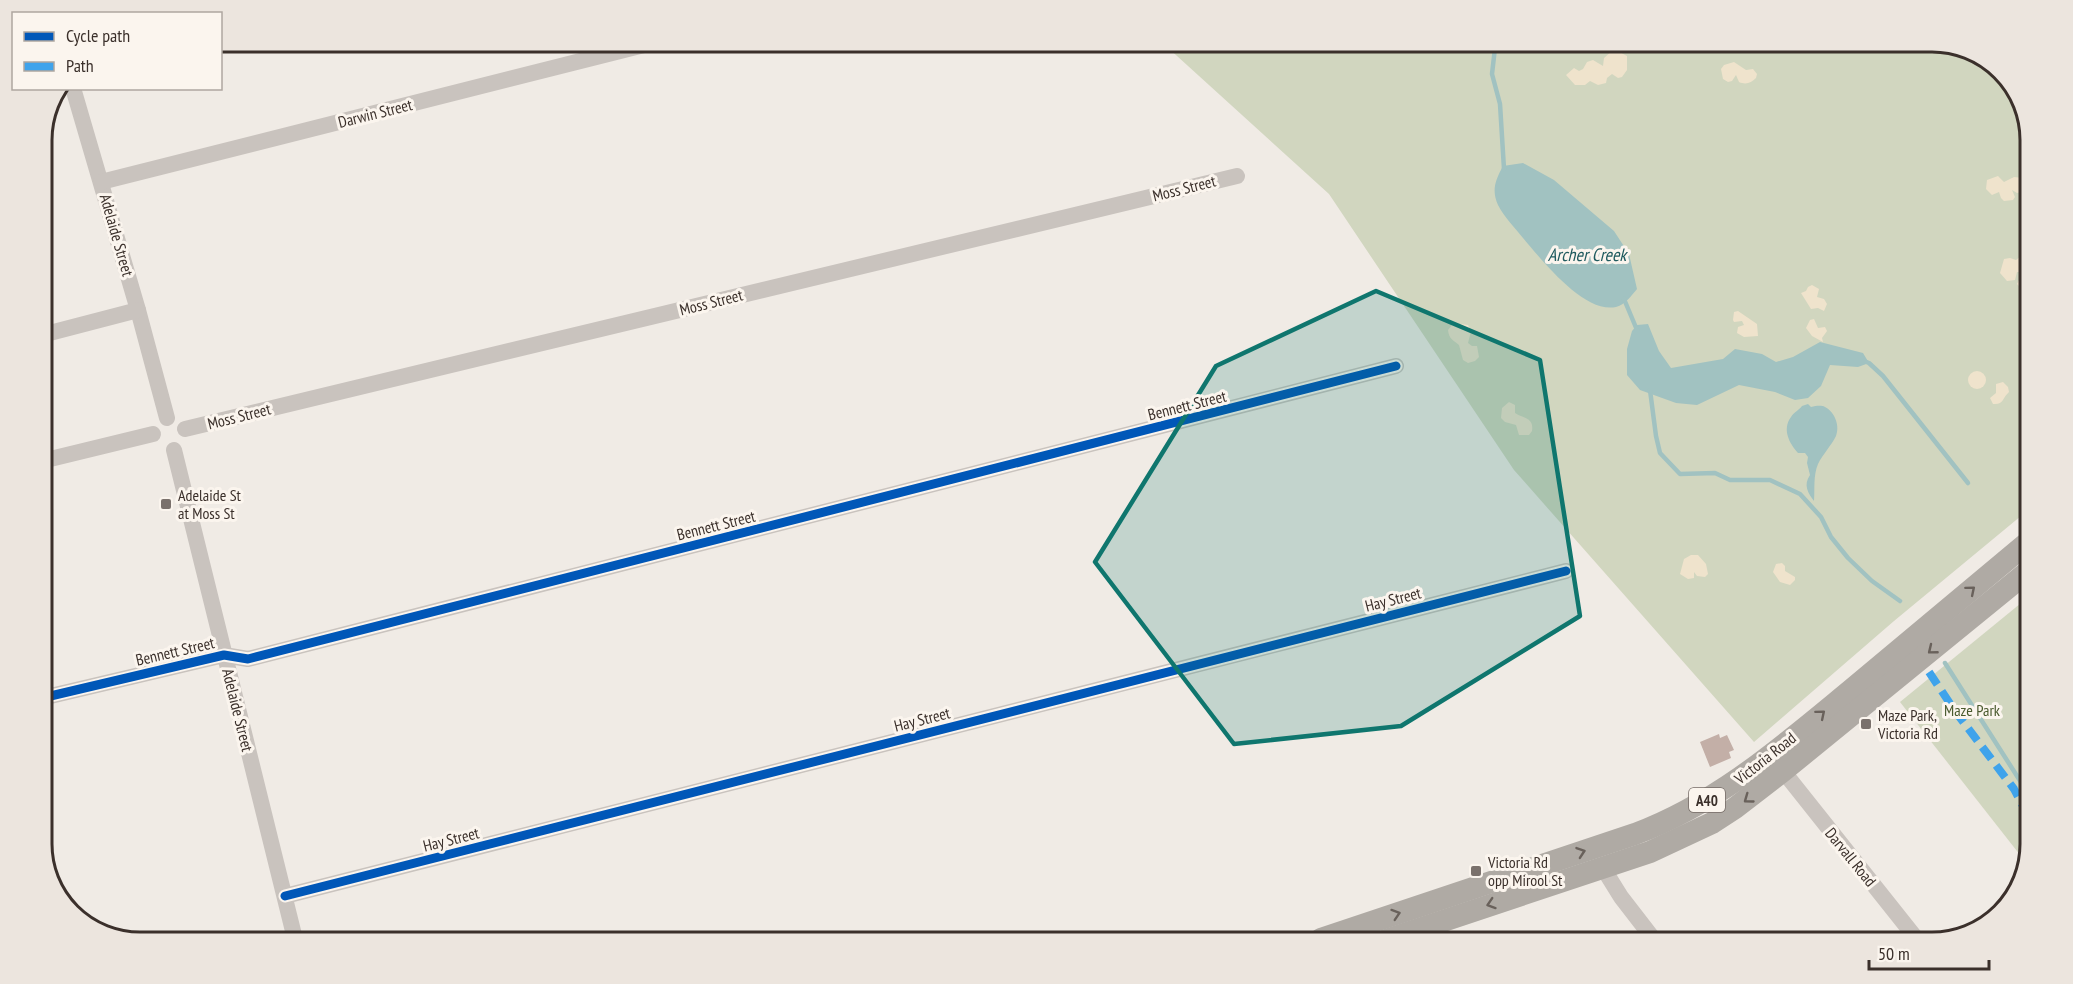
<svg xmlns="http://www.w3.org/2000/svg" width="2073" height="984" font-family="'PT Sans Narrow',sans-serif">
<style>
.green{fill:#d1d6bf}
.sand{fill:#efe3cc}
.water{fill:#a1c2c1}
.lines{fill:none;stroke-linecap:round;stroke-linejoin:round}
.stream{stroke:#a1c2c1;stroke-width:4.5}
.building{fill:#c3afa7}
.minor{stroke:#c9c3be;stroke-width:16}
.highway{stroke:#afaaa4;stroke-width:22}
.quiet{stroke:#3fa3eb;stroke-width:8;stroke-dasharray:15 8;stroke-linecap:butt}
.cycleway-casing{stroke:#fbf5ee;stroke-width:13}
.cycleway{stroke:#0057b8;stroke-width:9}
.oneway{stroke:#69615b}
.marked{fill:#0f766e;fill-opacity:0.2;stroke:#0f766e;stroke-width:4.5;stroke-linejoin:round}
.poi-dot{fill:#7a716c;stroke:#fbf5ee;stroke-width:2}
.labels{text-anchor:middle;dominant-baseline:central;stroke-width:6;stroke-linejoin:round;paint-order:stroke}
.shield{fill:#fbf5ee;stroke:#756b66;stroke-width:1.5}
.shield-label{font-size:15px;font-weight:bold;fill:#3b302b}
.street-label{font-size:16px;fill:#3b302b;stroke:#fbf5ee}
.poi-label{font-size:16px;fill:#3b302b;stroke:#fbf5ee;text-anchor:start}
.park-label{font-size:16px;fill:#4a5a2e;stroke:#fbf5ee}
.water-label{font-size:18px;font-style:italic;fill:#1f5a5e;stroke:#fbf5ee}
.rim{fill:none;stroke:#3b302b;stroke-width:3}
</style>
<rect width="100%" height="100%" fill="#f0ebe5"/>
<g class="green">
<path d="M1166,46L1971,50L2014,85L2031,134L2027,511L1894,621L1754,742L1514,470L1329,194Z"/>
<path d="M2026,599L2024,860L1900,702Z"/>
</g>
<g class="sand">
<path d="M1614,49L1627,56V70L1622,77L1618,78L1612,74L1607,78L1606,83L1598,85L1590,81L1585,85H1575L1566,75L1574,68L1579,71L1583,69L1587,62L1593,60L1603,66L1604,58Z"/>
<path d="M1734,62L1746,70L1753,69L1757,74L1756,78C1751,83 1746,85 1739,82L1736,75L1732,81L1728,82L1723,79L1721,69L1724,65Z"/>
<path d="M1998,176L2004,182L2014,177L2023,178L2027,183L2025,191L2017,193L2012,190L2015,197L2013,200L2004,201L2001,198L1999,192L1992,195L1986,189L1987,180Z"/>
<path d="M2022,255L2030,256L2029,285L2022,289L2017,284L2022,274L2021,272H2017L2015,280L2007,281L2000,273L2004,259L2010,258L2016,260Z"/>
<path d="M1812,285L1819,289L1817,297L1824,299L1827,304L1824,311L1818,308L1811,309L1801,293L1806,291L1808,287Z"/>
<path d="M1738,311L1757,324L1758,336L1744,337L1737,333L1738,327L1744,325L1742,321L1734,322L1733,320L1734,312Z"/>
<path d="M1814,319L1818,328L1825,327L1827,331L1822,338L1823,342L1812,336L1806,328L1810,320Z"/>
<path d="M1460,324L1468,325L1471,331L1468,343L1472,346H1477L1479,357L1475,361L1468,363L1463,360L1459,345C1453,340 1449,339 1448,330L1452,325Z"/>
<circle cx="1977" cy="380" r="9"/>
<path d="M2003,382L2008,387L2009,392C2002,398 2004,405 1993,404L1990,398L1996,393V384Z"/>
<path d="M1509,402L1515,405V413C1525,419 1534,418 1532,431L1529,435H1519L1516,425L1505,422L1501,418L1502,408Z"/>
<path d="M1691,555H1698L1706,564L1708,574L1705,577L1697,576L1694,572V578L1688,579L1680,574L1684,559Z"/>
<path d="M1782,563L1785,566V571L1795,577V580L1790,585L1780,582L1773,572L1776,564Z"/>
</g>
<g class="water">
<path d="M1523,163L1554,180L1614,231L1629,254L1637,289C1631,296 1626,304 1616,307C1584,314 1542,260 1523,238C1515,228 1504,217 1498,205C1491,190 1496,179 1503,166Z"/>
<path d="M1648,324L1659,351L1671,368L1723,359L1735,349L1762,354L1776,362L1793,357L1820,342L1863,353L1869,363L1858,367L1830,365L1821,386L1808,398L1795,400L1775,392L1739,385L1697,405L1676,403L1640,390L1627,375V349L1632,331L1637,325Z"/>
<path d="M1808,404L1811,407C1816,406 1821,405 1825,407C1835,412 1840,426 1836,436C1831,446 1823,454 1818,464C1813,476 1815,489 1814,501C1808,493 1803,485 1810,475L1807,463L1808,457L1805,453H1798C1789,443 1782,429 1791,417C1794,412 1799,410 1802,406Z"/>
</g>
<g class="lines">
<g class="stream">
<path d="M1495,48L1492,74L1500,104L1504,169"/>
<path d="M1624,299L1637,330"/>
<path d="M1864,361L1869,363L1883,376L1968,483"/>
<path d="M1650,390L1656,436L1660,453L1680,474L1715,473L1730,480H1770L1800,494L1821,517L1831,537L1848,558L1872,581L1900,601"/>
<path d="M1945,663L2024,787"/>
</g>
</g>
<path class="building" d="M1719,734L1720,738L1727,735L1734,750L1729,752L1731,758L1710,767L1700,742Z"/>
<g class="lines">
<g class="minor">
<path d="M73,88L138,310L167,418"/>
<path d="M101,182L648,44"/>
<path d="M42,335L138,310"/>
<path d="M185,429L1237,176"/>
<path d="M174,450L294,935"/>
<path d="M42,461L153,434"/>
<path d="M42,698L224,655L248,659L1396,366"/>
<path d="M1783,771L1919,942"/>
<path d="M1603,868L1621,897L1655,941"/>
<path d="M285,896L1566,571"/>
</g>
<g class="highway">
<path d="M1321,939L1635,834C1718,803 1783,746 1851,690C1909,641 1968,593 2027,543"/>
<path d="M1386,940L1650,852L1712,823L1735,808L1783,771L2026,573"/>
</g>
<path class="quiet" d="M1929,672L1955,711L2014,789L2024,808"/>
<g class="cycleway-casing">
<g id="cycleway">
<path d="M42,698L224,655L248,659L1396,366"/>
<path d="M285,896L1566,571"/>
</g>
</g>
<use href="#cycleway" class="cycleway"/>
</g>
<defs><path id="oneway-chevron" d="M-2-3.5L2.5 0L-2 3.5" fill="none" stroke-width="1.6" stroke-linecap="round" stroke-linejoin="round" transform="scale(1.5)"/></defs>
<g class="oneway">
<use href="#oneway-chevron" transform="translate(1971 590) rotate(-40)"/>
<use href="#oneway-chevron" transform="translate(1932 650) rotate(141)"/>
<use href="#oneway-chevron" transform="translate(1821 714) rotate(-40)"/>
<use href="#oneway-chevron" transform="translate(1748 799) rotate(144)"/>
<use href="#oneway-chevron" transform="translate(1581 852) rotate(-19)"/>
<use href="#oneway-chevron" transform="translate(1491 904) rotate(162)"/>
<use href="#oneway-chevron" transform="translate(1396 914) rotate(-18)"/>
</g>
<path class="marked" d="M1376,291L1540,360L1580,616L1401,726L1234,744L1095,562L1216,366Z"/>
<g class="poi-dot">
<rect x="160" y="498" width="12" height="12" rx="3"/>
<rect x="1860" y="718" width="12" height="12" rx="3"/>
<rect x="1470" y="865" width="12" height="12" rx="3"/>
</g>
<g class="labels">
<rect class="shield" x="1689" y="788" width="36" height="24" rx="4.5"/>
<g class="shield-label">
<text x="1707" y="800">A40</text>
</g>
<g class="street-label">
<text transform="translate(375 113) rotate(-14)">Darwin Street</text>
<text transform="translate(1184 188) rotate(-14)">Moss Street</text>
<text transform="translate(117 235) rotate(74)">Adelaide Street</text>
<text transform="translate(711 302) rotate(-14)">Moss Street</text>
<text transform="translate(1187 405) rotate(-14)">Bennett Street</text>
<text transform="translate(239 416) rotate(-14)">Moss Street</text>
<text transform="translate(716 525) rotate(-14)">Bennett Street</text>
<text transform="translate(1393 599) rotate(-14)">Hay Street</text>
<text transform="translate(175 651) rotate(-13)">Bennett Street</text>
<text transform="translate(238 710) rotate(76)">Adelaide Street</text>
<text transform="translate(922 719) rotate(-14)">Hay Street</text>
<text transform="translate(1765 758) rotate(-38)">Victoria Road</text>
<text transform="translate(451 839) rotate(-14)">Hay Street</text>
<text transform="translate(1851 857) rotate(51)">Darvall Road</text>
</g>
<g class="poi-label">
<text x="178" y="495">Adelaide St<tspan x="178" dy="18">at Moss St</tspan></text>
<text x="1878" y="715">Maze Park,<tspan x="1878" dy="18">Victoria Rd</tspan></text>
<text x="1488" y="862">Victoria Rd<tspan x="1488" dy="18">opp Mirool St</tspan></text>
</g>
<g class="park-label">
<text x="1972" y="710">Maze Park</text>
</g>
<g class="water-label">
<text x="1587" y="254">Archer Creek</text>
</g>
</g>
<path d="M0 0H2073V984H0ZM140 52H1932A88 88 0 0 1 2020 140V844A88 88 0 0 1 1932 932H140A88 88 0 0 1 52 844V140A88 88 0 0 1 140 52Z" fill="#ece5de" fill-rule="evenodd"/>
<path class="rim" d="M140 52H1932A88 88 0 0 1 2020 140V844A88 88 0 0 1 1932 932H140A88 88 0 0 1 52 844V140A88 88 0 0 1 140 52Z"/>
<rect x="12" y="12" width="210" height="78" fill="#fbf5ee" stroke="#aea6a0" stroke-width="1.5"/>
<rect x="24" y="32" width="30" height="9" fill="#0057b8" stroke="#aea6a0" stroke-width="1.5"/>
<text x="66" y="42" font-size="18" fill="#3b302b">Cycle path</text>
<rect x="24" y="62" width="30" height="9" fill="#3fa3eb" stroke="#aea6a0" stroke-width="1.5"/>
<text x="66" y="72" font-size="18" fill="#3b302b">Path</text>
<path d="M1869 960v9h120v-9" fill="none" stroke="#3b302b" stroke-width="3"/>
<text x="1878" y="960" font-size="18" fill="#3b302b" stroke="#fbf5ee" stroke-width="4.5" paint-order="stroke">50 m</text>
</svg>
